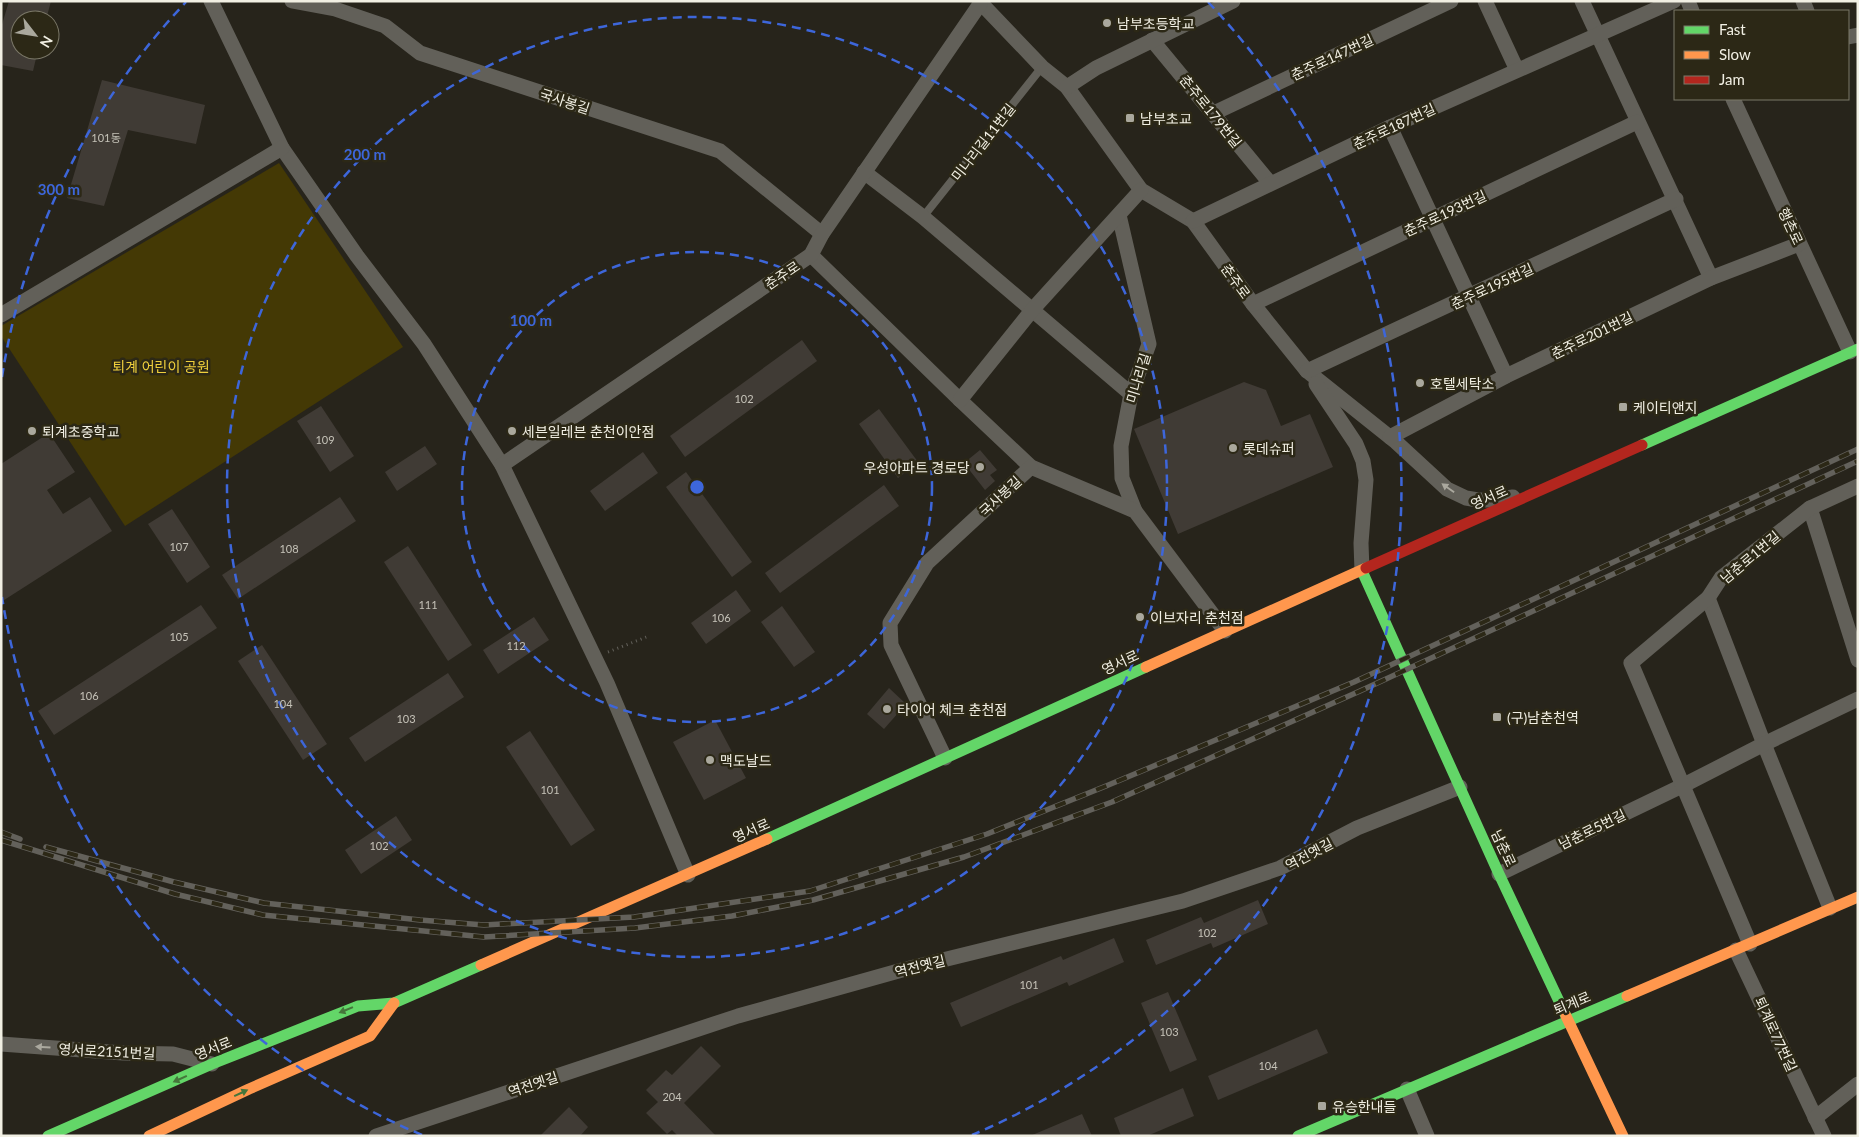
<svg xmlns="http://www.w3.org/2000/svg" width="1859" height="1137" font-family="Lato,'Noto Sans KR',sans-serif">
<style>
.green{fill:#443905}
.building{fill:#403b35}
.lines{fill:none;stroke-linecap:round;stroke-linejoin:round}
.path{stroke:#63615b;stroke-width:3;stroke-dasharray:1 4;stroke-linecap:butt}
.lane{stroke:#626059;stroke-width:8}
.street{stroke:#626059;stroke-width:15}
.fast{stroke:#63d668;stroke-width:11}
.slow{stroke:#ff974d;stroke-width:11}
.jam{stroke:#b3261e;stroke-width:11}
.rail-casing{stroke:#63615b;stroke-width:5.5}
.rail{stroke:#2c2816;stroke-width:4;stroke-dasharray:11;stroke-linecap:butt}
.oneway{fill:#aaa89e}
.oneway2{fill:#45763b}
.ring{fill:none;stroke:#3d66da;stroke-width:2.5;stroke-dasharray:9 6}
.poi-dot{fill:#aaa89d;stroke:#2c2816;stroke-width:2}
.labels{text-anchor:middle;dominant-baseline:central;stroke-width:5;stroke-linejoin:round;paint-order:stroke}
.number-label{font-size:11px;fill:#c5c2b8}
.poi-label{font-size:14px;fill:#f1efe3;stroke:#2c2816;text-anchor:start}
.street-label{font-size:14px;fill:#f1efe3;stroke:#2c2816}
.park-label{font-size:14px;fill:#efcf3c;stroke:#2c2816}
.centre{fill:#3d66da;stroke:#2c2816;stroke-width:2.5}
.ring-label{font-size:15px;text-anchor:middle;font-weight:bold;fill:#3d66da;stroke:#2c2816;stroke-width:5;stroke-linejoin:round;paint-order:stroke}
</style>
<rect width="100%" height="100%" fill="#27241b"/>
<path class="green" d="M279,163L403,347L125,526L1,336V326Z"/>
<g class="building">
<path d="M9,1H51L46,20H20V50H38L33,71L1,65V28Z"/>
<path d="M102,80L205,105L196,144L128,130L104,206L67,198Z"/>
<path d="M802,340L817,361L685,457L670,436Z"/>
<path d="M1244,382L1266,390L1281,426L1310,414L1333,467L1178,534L1134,429Z"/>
<path d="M321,406L354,456L330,472L297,421Z"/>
<path d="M879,409L918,462L898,478L859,424Z"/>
<path d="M49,433L75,472L47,490L63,514L90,497L112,531L1,602V464Z"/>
<path d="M425,446L437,464L397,491L385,472Z"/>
<path d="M980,450L997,470L990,475L995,481L985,490L964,463Z"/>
<path d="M643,452L658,473L605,511L590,491Z"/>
<path d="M686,472L752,562L732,577L666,487Z"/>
<path d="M884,485L899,506L780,593L765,573Z"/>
<path d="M340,497L356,521L238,599L222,575Z"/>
<path d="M172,509L210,567L187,583L148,524Z"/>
<path d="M408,546L472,645L448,661L384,562Z"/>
<path d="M736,590L751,611L706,644L691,623Z"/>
<path d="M201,605L217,628L54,735L38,711Z"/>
<path d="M782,606L815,652L794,667L761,622Z"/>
<path d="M534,617L549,640L498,674L483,650Z"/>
<path d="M262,645L327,744L303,760L238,661Z"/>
<path d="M448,673L464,697L365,762L349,738Z"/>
<path d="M889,688L906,704L884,729L867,714Z"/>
<path d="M715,720L746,778L704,800L673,742Z"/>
<path d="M530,731L595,830L571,846L506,747Z"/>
<path d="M396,816L412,840L361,874L345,850Z"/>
<path d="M1258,900L1268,924L1213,948L1211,943L1156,965L1146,940L1201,917L1204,923Z"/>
<path d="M1114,938L1124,962L1069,986L1067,982L961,1027L950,1003L1061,956L1063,960Z"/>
<path d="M1168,992L1197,1060L1170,1072L1141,1003Z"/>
<path d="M1317,1029L1328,1053L1218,1100L1208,1076Z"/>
<path d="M701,1046L721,1066L684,1103L716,1136H678L672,1130L667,1134L646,1113L658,1102L646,1090L666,1070L672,1075Z"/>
<path d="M1183,1088L1194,1116L1147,1136H1121L1114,1118Z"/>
<path d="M569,1107L588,1127L580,1136H540Z"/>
<path d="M1082,1114L1092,1136H1030Z"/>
</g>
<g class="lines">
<path class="path" d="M608,652L649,636"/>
<path class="lane" d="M923,217L1042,67"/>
<g class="street">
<path d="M211,1L282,148L357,256L424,344L502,465L607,683L688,875"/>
<path d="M292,1L335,9L385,26L420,53L720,151L822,234"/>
<path d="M979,1L1042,67L1067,87L1141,190L1193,221L1253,304L1307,371L1396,442L1447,489L1466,498L1478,500H1495L1513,497"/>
<path d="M1485,1L1517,70"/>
<path d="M1582,1L1711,278"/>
<path d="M1688,1L1692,11"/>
<path d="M1803,1L1807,11"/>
<path d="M1848,37L1858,35"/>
<path d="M1152,40L1270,183"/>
<path d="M1067,87L1096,68L1233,1"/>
<path d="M1733,99L1850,352"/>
<path d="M1214,113L1451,1"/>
<path d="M1390,127L1506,376"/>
<path d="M864,172L923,217L1131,394"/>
<path d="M1119,215L1149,344L1131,394L1121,446L1122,478L1135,511"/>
<path d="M1193,221L1390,127L1674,1"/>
<path d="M811,255L960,400L1031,467L1135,511L1225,631"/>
<path d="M1253,304L1637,122"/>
<path d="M1,315L282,148"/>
<path d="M1307,371L1676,199"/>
<path d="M1316,384L1356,444L1363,461L1366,480L1361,543L1362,571"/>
<path d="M960,400L1033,309L1141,190"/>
<path d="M1390,437L1506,376L1711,278L1799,244"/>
<path d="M502,465L811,255L822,234L980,4"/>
<path d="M1810,508L1858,660"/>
<path d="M1708,598L1764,744L1830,908"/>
<path d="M945,758L891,645L890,623L927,563L1031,467"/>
<path d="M1499,874L1684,785L1764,744L1858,699"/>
<path d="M1750,944L1631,663L1708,598L1721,578L1810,508L1858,486"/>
<path d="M1736,950L1824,1136"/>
<path d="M1,1044L123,1053L173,1054L212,1064"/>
<path d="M1407,1089L1427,1136"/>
<path d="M1815,1118L1858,1084"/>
<path d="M376,1136L738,1016L902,970L1183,901L1280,868L1357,828L1460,787"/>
</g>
<g class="fast">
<path d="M1642,445L1858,349"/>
<path d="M1362,571L1499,874L1566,1016"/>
<path d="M767,839L1146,667"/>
<path d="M48,1136L212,1064L358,1006L394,1003L481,965"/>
<path d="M1298,1136L1627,996"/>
</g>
<g class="slow">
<path d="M1146,667L1366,568"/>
<path d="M481,965L767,839"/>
<path d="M1627,996L1858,897"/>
<path d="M1566,1016L1623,1136"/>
<path d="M149,1136L249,1089L370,1036L394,1003"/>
</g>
<path class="jam" d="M1366,568L1642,445"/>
<g class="rail-casing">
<g id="rail">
<path d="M1,832L20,839"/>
<path d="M1,840L175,894L263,915L484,937L635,928L732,916L813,900L964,857L1112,802L1360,691L1858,461"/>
<path d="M46,847L174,882L264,903L420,920L484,925L634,917L810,891L987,834L1106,786L1354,682L1858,449"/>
</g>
</g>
<use href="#rail" class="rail"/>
</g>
<defs><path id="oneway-solid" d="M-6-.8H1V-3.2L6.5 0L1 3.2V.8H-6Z" transform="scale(1.25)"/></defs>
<g class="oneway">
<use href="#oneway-solid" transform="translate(1448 488) rotate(-145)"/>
<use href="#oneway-solid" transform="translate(43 1047) rotate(-176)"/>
</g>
<g class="oneway2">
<use href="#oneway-solid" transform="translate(346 1010) rotate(158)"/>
<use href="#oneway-solid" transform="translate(180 1079) rotate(156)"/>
<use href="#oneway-solid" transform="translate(241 1093) rotate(-25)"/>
</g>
<g class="ring">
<circle cx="697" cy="487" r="235"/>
<circle cx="697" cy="487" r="470"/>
<path d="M422 1135A704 704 0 0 1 2 597M2 377A704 704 0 0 1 186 2M1208 2A704 704 0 0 1 972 1135"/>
</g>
<g class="poi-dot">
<circle cx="1107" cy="23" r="5"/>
<rect x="1125" y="113" width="10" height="10" rx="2.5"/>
<circle cx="1420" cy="383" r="5"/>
<rect x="1618" y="402" width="10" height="10" rx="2.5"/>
<circle cx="32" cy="431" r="5"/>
<circle cx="512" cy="431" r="5"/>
<circle cx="1233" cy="448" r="5"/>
<circle cx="980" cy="467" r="5"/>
<circle cx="1140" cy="617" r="5"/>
<circle cx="887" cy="709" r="5"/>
<rect x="1492" y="712" width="10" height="10" rx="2.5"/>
<circle cx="710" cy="760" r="5"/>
<rect x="1317" y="1101" width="10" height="10" rx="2.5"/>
</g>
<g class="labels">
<g class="number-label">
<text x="106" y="137">101동</text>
<text x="744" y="398">102</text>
<text x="325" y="439">109</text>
<text x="179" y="546">107</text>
<text x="289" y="548">108</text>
<text x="428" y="604">111</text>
<text x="721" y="617">106</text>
<text x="179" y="636">105</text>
<text x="516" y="645">112</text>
<text x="89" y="695">106</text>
<text x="283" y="703">104</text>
<text x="406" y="718">103</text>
<text x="550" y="789">101</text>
<text x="379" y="845">102</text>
<text x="1207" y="932">102</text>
<text x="1029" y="984">101</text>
<text x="1169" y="1031">103</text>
<text x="1268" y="1065">104</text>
<text x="672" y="1096">204</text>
</g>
<g class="poi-label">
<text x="1117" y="23">남부초등학교</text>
<text x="1140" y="118">남부초교</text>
<text x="1430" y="383">호텔세탁소</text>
<text x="1633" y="407">케이티앤지</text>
<text x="42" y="431">퇴계초중학교</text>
<text x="522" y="431">세븐일레븐 춘천이안점</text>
<text x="1243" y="448">롯데슈퍼</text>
<text x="970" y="467" text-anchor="end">우성아파트 경로당</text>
<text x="1150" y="617">이브자리 춘천점</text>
<text x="897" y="709">타이어 체크 춘천점</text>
<text x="1507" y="717">(구)남춘천역</text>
<text x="720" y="760">맥도날드</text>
<text x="1332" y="1106">유승한내들</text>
</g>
<g class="street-label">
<text transform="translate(1332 57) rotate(-25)">춘주로147번길</text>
<text transform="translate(565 101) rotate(18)">국사봉길</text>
<text transform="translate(1211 111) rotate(51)">춘주로179번길</text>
<text transform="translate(1394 126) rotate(-25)">춘주로187번길</text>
<text transform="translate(983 142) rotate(-52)">미나리길11번길</text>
<text transform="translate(1445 213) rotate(-25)">춘주로193번길</text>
<text transform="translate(1791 226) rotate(65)">행촌로</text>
<text transform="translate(782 275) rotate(-34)">춘주로</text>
<text transform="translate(1236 281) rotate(54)">춘주로</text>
<text transform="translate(1492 286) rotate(-25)">춘주로195번길</text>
<text transform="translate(1592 335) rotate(-26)">춘주로201번길</text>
<text transform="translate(1138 378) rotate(-73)">미나리길</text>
<text transform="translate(1000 496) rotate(-43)">국사봉길</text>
<text transform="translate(1489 497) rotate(-24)">영서로</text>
<text transform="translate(1750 557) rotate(-40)">남춘로1번길</text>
<text transform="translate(1120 662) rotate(-25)">영서로</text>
<text transform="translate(1592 829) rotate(-26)">남춘로5번길</text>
<text transform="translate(751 830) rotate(-24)">영서로</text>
<text transform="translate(1504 848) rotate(65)">남춘로</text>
<text transform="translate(1309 854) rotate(-28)">역전옛길</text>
<text transform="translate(920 966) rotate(-14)">역전옛길</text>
<text transform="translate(1572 1003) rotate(-23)">퇴계로</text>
<text transform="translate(1776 1034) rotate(65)">퇴계로77번길</text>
<text transform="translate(213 1048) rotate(-22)">영서로</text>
<text transform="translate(107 1051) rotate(3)">영서로2151번길</text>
<text transform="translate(533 1084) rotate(-18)">역전옛길</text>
</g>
<g class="park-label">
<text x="161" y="366">퇴계 어린이 공원</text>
</g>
</g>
<circle cx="697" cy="487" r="8" class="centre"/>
<g class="ring-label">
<text x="365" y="160">200 m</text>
<text x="59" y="195">300 m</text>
<text x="531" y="326">100 m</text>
</g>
<rect width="1859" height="1137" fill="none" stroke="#f1efe3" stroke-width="5"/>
<rect x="1674" y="10" width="175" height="90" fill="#2c2816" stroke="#7b7868"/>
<rect x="1684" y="26" width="25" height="8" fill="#63d668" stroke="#7b7868"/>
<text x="1719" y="35" font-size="15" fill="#f1efe3">Fast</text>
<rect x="1684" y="51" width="25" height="8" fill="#ff974d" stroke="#7b7868"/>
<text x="1719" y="60" font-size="15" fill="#f1efe3">Slow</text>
<rect x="1684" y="76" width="25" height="8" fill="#b3261e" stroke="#7b7868"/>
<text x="1719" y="85" font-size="15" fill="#f1efe3">Jam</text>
<g transform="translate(35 35) rotate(121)"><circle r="24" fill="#2c2816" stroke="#7b7868"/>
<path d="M0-4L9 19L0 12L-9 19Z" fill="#aaa89d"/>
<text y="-8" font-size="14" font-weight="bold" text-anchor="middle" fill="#f1efe3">N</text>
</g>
</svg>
